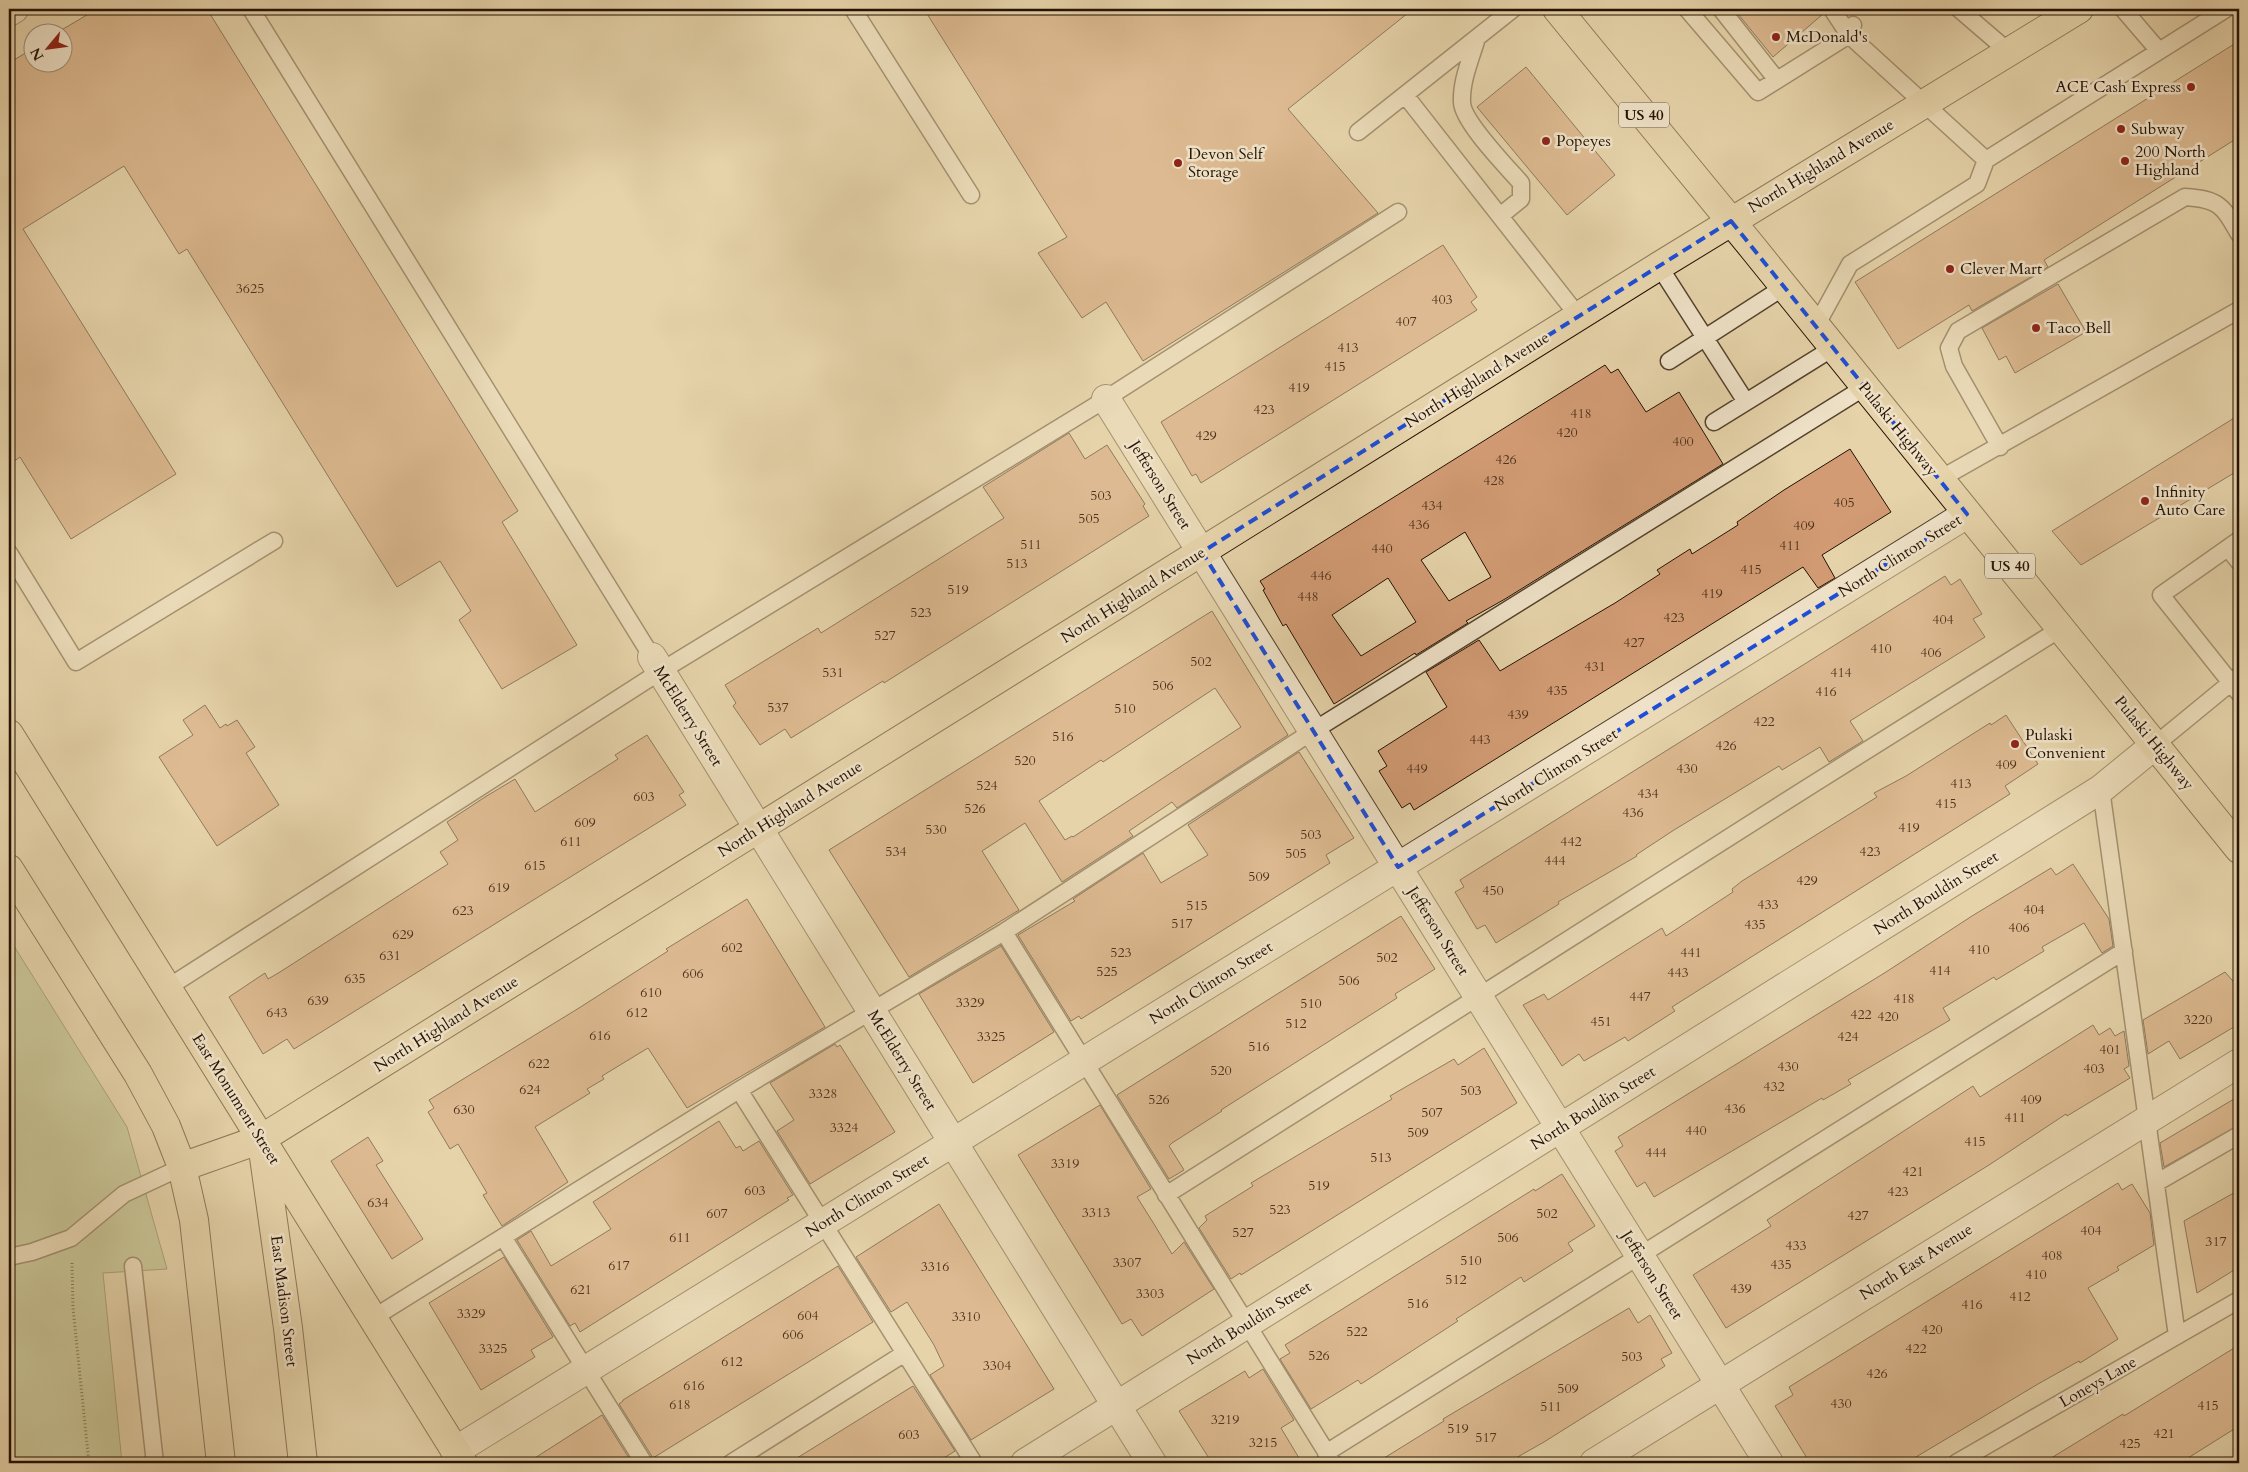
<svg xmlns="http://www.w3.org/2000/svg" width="2248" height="1472" font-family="Cardo,serif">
<rect width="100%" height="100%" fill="#e6d3aa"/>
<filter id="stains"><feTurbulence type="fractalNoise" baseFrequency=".004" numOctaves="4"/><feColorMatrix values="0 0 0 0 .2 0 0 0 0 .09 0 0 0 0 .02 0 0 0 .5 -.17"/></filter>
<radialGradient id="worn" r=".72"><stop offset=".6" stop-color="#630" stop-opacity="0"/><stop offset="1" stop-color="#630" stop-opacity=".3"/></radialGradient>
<path fill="#afbe8d" stroke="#696848" d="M 9,938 L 127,1127 L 167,1269 L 103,1273 L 122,1463 L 9,1463 Z"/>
<path fill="#d29b74" stroke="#231102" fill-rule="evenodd" d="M 97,9 L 207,9 L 518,511 L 502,522 L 577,645 L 502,689 L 459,620 L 471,611 L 440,561 L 397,587 L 187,249 L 179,254 L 124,166 L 23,229 L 176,474 L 71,539 L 20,457 L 9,465 L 9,63 L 32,49 L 32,62 L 62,62 L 62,32 L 58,32 Z
M 924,9 L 1413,9 L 1288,109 L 1378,213 L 1143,361 L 1106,302 L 1082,318 L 1038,253 L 1067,237 Z
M 1734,9 L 1822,9 L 1823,14 L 1773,57 Z
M 2239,41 L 2239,137 L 2044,260 L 2048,267 L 1972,311 L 1969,305 L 1898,349 L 1855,282 Z
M 1526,67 L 1615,175 L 1567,215 L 1477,107 Z
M 1443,245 L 1477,297 L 1471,302 L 1477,310 L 1201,483 L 1196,474 L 1192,476 L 1161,422 Z
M 2058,284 L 2086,332 L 2015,373 L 2006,356 L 1999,360 L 1982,328 Z
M 1605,365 L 1611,373 L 1618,369 L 1646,412 L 1679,392 L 1723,464 L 1505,599 L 1466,621 L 1468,623 L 1416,655 L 1415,653 L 1334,704 L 1286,624 L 1283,626 L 1263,590 L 1265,589 L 1260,581 ZM 1465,532 L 1491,577 L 1449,601 L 1421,560 ZM 1388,578 L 1416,622 L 1361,656 L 1332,615 Z
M 2239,415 L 2239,470 L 2081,565 L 2052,531 Z
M 1069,433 L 1085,459 L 1107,445 L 1145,504 L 1143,506 L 1149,516 L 884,683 L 883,681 L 791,738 L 785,729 L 760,745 L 733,706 L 736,703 L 725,685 L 818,628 L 821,633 L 1004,518 L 983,487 Z
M 1850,449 L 1891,512 L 1822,555 L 1835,578 L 1818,588 L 1803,567 L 1414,810 L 1410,803 L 1402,808 L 1379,771 L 1387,766 L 1378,751 L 1447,707 L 1426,672 L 1479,640 L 1500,671 L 1615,603 L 1660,574 L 1657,570 L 1690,549 L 1692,554 L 1738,525 L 1737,522 L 1784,490 Z
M 1945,576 L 1951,585 L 1960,579 L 1982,614 L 1973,619 L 1985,637 L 1850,721 L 1863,741 L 1829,762 L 1820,747 L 1782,770 L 1779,766 L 1674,830 L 1636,855 L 1637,856 L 1558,902 L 1559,904 L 1496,943 L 1485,925 L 1477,929 L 1455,892 L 1464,887 L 1460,880 Z
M 1212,611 L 1288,735 L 1177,808 L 1172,802 L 1129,831 L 1133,836 L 1062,882 L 1025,823 L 982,851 L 1019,910 L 909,977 L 829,850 ZM 1215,688 L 1241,727 L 1073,837 L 1072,836 L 1065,840 L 1039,801 L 1101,760 L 1103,762 Z
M 205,705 L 220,728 L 226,724 L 227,726 L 237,720 L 255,747 L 246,753 L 279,805 L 217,846 L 159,757 L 193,735 L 183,720 Z
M 2006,715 L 2038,764 L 2005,786 L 2010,794 L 1702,988 L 1672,1007 L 1675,1011 L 1628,1041 L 1625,1037 L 1584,1061 L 1579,1054 L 1562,1066 L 1523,1005 L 1544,994 L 1548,1000 L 1662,928 L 1666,936 L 1733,892 L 1732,889 L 1742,881 L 1877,797 L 1874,793 L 1906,776 L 1990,723 L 1991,725 Z
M 647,735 L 684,792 L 679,795 L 686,805 L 294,1049 L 287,1039 L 263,1054 L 229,997 L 265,973 L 268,979 L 280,972 L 448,864 L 440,852 L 458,840 L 447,822 L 485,797 L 515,779 L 535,812 L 618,759 L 615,755 Z
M 1299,752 L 1354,838 L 1326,855 L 1330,863 L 1081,1019 L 1079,1016 L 1071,1021 L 1018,935 L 1075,901 L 1073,899 L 1143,853 L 1161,883 L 1208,855 L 1188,825 Z
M 2073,864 L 2109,919 L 2113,946 L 2102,953 L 2084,923 L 2042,947 L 2044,951 L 1996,980 L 1994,977 L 1943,1008 L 1950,1020 L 1848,1080 L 1851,1084 L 1823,1100 L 1822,1098 L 1654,1197 L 1645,1182 L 1637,1187 L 1615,1151 L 1623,1146 L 1618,1137 L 1886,972 L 1972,916 L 2051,868 L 2056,875 Z
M 747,899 L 825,1027 L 687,1108 L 648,1048 L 602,1076 L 604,1079 L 587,1089 L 590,1093 L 535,1127 L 568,1182 L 502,1226 L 483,1195 L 487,1193 L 458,1144 L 450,1149 L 428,1112 L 434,1108 L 429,1100 L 579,1008 L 668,951 L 666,949 Z
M 1401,916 L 1435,969 L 1395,994 L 1397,998 L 1221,1110 L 1222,1111 L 1172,1143 L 1169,1146 L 1184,1170 L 1169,1179 L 1117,1095 Z
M 1001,946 L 1054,1032 L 973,1083 L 919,994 Z
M 2225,972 L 2239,988 L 2239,1024 L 2180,1059 L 2169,1041 L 2148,1054 L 2143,1020 Z
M 2093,1025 L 2099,1035 L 2110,1028 L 2115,1036 L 2124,1031 L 2129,1066 L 2124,1069 L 2130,1078 L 2067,1116 L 2066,1114 L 1989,1165 L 1726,1328 L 1693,1275 L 1771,1226 L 1767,1220 L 1973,1086 L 1980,1097 Z
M 835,1044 L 837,1047 L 840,1045 L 895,1132 L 810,1184 L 777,1131 L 794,1120 L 770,1083 Z
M 1484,1048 L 1517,1103 L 1241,1275 L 1240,1273 L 1231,1279 L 1199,1228 L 1207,1220 L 1205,1216 L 1253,1186 L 1251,1183 L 1392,1099 L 1390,1096 L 1454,1059 L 1458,1065 Z
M 2239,1096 L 2239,1125 L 2164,1167 L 2160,1143 Z
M 1100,1105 L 1151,1189 L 1137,1197 L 1154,1224 L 1172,1254 L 1184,1242 L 1214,1289 L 1142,1336 L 1131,1319 L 1122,1324 L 1018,1155 Z
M 719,1121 L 736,1148 L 740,1146 L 743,1151 L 759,1141 L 793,1195 L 787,1198 L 789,1200 L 580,1332 L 575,1323 L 570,1326 L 517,1240 L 531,1231 L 551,1266 L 611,1229 L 593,1202 Z
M 368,1137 L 383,1161 L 376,1165 L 423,1239 L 392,1259 L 331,1161 Z
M 1562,1174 L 1595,1226 L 1568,1243 L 1573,1251 L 1524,1282 L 1521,1277 L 1456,1319 L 1458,1321 L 1361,1384 L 1358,1380 L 1311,1409 L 1280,1359 L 1290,1353 L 1285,1345 L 1534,1189 L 1535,1191 Z
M 2118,1183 L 2122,1190 L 2132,1184 L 2150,1213 L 2154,1245 L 2117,1267 L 2119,1270 L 2088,1288 L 2118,1339 L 2080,1363 L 2079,1361 L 2038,1384 L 1906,1463 L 1810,1463 L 1775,1406 L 1793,1395 L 1789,1387 Z
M 2239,1190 L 2239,1267 L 2197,1293 L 2184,1221 Z
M 939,1204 L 1054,1389 L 971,1440 L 930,1375 L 944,1366 L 934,1345 L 907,1302 L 891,1312 L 856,1257 Z
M 504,1257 L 553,1337 L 531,1350 L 535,1357 L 481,1390 L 429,1303 Z
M 838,1266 L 873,1322 L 653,1458 L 619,1404 L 623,1401 L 623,1400 Z
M 1629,1308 L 1638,1323 L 1650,1315 L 1672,1353 L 1661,1359 L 1665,1366 L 1544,1442 L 1507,1463 L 1376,1463 L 1444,1421 L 1443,1419 Z
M 2239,1345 L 2239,1426 L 2180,1463 L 2043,1463 L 2123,1414 L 2124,1416 Z
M 1263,1369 L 1294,1420 L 1281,1428 L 1302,1463 L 1212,1463 L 1179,1411 L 1245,1371 L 1249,1378 Z
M 913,1386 L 955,1451 L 936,1463 L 789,1463 Z
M 602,1415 L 632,1463 L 527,1463 Z"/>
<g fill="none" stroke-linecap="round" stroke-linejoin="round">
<defs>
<path id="service" d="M 251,9 L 652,657
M 853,9 L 971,195
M 1687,9 L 1758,92 L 1849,35 L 1853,25
M 1721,9 L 1777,80
M 1959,9 L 2009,52
M 2123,9 L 2159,51
M 1477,38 C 1471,58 1461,81 1462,102 C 1462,121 1507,167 1521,183 L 1521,199 L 1500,216
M 1405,95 L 1579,317
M 1358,132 L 1513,9
M 1986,160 L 2226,9
M 1659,266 L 1746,402
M 1816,326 L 1850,264 L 1977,184 L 1986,160 L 1849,35 L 1832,9
M 1669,361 L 1784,287
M 1714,422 L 1833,348
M 2000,447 L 1954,366 L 1949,348 L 1958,331 L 2185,197 C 2219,199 2223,206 2239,234
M 1940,479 L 2239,310
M 2239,540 L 2161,595 L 2239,693
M 2228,548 L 2239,562
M 9,553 L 76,662 L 274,541
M 2155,745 L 2239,676
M 2101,789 L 2177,1336
M 1004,932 L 1333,1463
M 167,988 L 661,671 L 1093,407 L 1398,212
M 739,1090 L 974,1463
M 2156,1183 L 2239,1135
M 1166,1195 L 1810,786 L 2060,629
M 503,1237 L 644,1463
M 9,1257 L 32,1252 L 71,1238 L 124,1194 L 182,1167
M 133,1266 L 155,1463
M 373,1318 L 739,1090 L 1004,932 L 1313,731 L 1865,387
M 1326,1453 L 2124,951
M 731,1463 L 905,1353
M 1956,1463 L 2239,1300"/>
<path id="minor" d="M 9,12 L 14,9
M 1106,399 L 1769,1463
M 652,657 L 1152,1463
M 455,1451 L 1967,514
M 1025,1463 L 2101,789 L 2155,745
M 1594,1463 L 2239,1063"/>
<path id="primary" d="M 1557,9 L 1753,248 L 2239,849
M 9,734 L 463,1463
M 9,869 L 138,1074 L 166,1126 L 182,1167 L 194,1220 L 221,1463
M 263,1150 L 288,1328 L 303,1463
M 182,1167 L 261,1139 L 1659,266 L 2079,9"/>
</defs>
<use href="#service" stroke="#54422c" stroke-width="19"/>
<use href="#minor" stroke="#54422c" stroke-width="30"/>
<use href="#primary" stroke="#231102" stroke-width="30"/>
<path stroke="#231102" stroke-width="3" stroke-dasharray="1 2.5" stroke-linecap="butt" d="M 72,1263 L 73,1308 L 89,1463"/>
<use href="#service" stroke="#efe2c8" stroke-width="16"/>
<use href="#minor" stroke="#efe2c8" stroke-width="28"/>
<use href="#primary" stroke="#e6d3aa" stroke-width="28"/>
</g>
<path d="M0 0H2248V1472H0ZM 1731,221 L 1967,514 L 1398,867 L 1202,552 Z" fill="#e6d3aa" fill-opacity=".55" fill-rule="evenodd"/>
<path fill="none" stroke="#1d4ed8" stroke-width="4" stroke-dasharray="10 6" stroke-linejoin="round" d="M 1731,221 L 1967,514 L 1398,867 L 1202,552 Z"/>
<g fill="#8f2418" stroke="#efe2c8" stroke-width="2">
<circle cx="1776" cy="37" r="5"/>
<circle cx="2191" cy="87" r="5"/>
<circle cx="2121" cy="129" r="5"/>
<circle cx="1546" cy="141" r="5"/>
<circle cx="2125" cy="161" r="5"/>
<circle cx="1178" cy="163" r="5"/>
<circle cx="1950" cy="269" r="5"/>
<circle cx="2036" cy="328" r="5"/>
<circle cx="2145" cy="501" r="5"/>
<circle cx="2015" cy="744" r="5"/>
</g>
<g text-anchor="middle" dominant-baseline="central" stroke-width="5" stroke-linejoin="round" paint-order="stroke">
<g font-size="14" fill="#4f341e">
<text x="250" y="288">3625</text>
<text x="1442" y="299">403</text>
<text x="1406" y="321">407</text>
<text x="1348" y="347">413</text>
<text x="1335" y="366">415</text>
<text x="1299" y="387">419</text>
<text x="1264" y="409">423</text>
<text x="1581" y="413">418</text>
<text x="1567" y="432">420</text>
<text x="1206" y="435">429</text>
<text x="1683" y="441">400</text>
<text x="1506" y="459">426</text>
<text x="1494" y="480">428</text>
<text x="1101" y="495">503</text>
<text x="1844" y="502">405</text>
<text x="1432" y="505">434</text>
<text x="1089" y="518">505</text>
<text x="1419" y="524">436</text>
<text x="1804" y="525">409</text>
<text x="1031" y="544">511</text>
<text x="1790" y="545">411</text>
<text x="1382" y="548">440</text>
<text x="1017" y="563">513</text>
<text x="1751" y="569">415</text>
<text x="1321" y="575">446</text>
<text x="958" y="589">519</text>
<text x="1712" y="593">419</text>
<text x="1308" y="596">448</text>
<text x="921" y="612">523</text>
<text x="1674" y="617">423</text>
<text x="1943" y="619">404</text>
<text x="885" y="635">527</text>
<text x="1634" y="642">427</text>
<text x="1881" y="648">410</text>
<text x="1931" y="652">406</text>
<text x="1201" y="661">502</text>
<text x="1595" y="666">431</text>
<text x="833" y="672">531</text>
<text x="1841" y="672">414</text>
<text x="1163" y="685">506</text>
<text x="1557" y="690">435</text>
<text x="1826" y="691">416</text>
<text x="778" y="707">537</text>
<text x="1125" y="708">510</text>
<text x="1518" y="714">439</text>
<text x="1764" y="721">422</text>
<text x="1063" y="736">516</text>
<text x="1480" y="739">443</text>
<text x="1726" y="745">426</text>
<text x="1025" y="760">520</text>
<text x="2006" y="764">409</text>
<text x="1417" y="768">449</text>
<text x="1687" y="768">430</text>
<text x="1961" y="783">413</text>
<text x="987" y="785">524</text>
<text x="1648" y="793">434</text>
<text x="644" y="796">603</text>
<text x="1946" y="803">415</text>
<text x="975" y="808">526</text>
<text x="1633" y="812">436</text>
<text x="585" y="822">609</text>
<text x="1909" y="827">419</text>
<text x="936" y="829">530</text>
<text x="1311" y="834">503</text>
<text x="571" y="841">611</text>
<text x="1571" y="841">442</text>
<text x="896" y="851">534</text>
<text x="1870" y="851">423</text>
<text x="1296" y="853">505</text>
<text x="1555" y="860">444</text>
<text x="535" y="865">615</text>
<text x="1259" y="876">509</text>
<text x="1807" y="880">429</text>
<text x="499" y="887">619</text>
<text x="1493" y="890">450</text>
<text x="1768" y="904">433</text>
<text x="1197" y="905">515</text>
<text x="2034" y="909">404</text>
<text x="463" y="910">623</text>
<text x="1182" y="923">517</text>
<text x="1755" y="924">435</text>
<text x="2019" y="927">406</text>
<text x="403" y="934">629</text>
<text x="732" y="947">602</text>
<text x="1979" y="949">410</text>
<text x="1121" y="952">523</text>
<text x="1691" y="952">441</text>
<text x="390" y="955">631</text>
<text x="1387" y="957">502</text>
<text x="1940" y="970">414</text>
<text x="1107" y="971">525</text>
<text x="1678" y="972">443</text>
<text x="693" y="973">606</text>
<text x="355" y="978">635</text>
<text x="1349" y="980">506</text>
<text x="651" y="992">610</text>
<text x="1640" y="996">447</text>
<text x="1904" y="998">418</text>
<text x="318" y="1000">639</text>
<text x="970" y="1002">3329</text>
<text x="1311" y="1003">510</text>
<text x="277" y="1012">643</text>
<text x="637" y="1012">612</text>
<text x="1861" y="1014">422</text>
<text x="1888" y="1016">420</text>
<text x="2198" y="1019">3220</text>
<text x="1601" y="1021">451</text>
<text x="1296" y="1023">512</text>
<text x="600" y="1035">616</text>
<text x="991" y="1036">3325</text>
<text x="1848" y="1036">424</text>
<text x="1259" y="1046">516</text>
<text x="2110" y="1049">401</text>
<text x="539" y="1063">622</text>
<text x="1788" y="1066">430</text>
<text x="2094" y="1068">403</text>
<text x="1221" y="1070">520</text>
<text x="1774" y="1086">432</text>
<text x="530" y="1089">624</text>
<text x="1471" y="1090">503</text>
<text x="823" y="1093">3328</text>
<text x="1159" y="1099">526</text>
<text x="2031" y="1099">409</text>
<text x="1735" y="1108">436</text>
<text x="464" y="1109">630</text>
<text x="1432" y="1112">507</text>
<text x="2015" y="1117">411</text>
<text x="844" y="1127">3324</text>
<text x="1696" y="1130">440</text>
<text x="1418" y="1132">509</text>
<text x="1975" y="1141">415</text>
<text x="1656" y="1152">444</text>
<text x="1381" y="1157">513</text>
<text x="1065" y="1163">3319</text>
<text x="1913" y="1171">421</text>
<text x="1319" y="1185">519</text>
<text x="755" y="1190">603</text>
<text x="1898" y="1191">423</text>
<text x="378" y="1202">634</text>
<text x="1280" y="1209">523</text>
<text x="1096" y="1212">3313</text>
<text x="717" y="1213">607</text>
<text x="1547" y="1213">502</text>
<text x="1858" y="1215">427</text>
<text x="2091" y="1230">404</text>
<text x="1243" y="1232">527</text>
<text x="680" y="1237">611</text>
<text x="1508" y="1237">506</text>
<text x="2216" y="1241">317</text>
<text x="1796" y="1245">433</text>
<text x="2052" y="1255">408</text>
<text x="1471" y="1260">510</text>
<text x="1127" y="1262">3307</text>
<text x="1781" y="1264">435</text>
<text x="619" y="1265">617</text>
<text x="935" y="1266">3316</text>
<text x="2036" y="1274">410</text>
<text x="1456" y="1279">512</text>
<text x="1741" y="1288">439</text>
<text x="581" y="1289">621</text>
<text x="1150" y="1293">3303</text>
<text x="2020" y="1296">412</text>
<text x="1418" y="1303">516</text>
<text x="1972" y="1304">416</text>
<text x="471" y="1313">3329</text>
<text x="808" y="1315">604</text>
<text x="966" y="1316">3310</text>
<text x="1932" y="1329">420</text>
<text x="1357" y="1331">522</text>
<text x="793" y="1334">606</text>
<text x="493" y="1348">3325</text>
<text x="1916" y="1348">422</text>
<text x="1319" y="1355">526</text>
<text x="1632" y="1356">503</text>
<text x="732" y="1361">612</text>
<text x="997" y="1365">3304</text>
<text x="1877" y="1373">426</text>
<text x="694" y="1385">616</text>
<text x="1568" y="1388">509</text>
<text x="1841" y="1403">430</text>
<text x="680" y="1404">618</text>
<text x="2208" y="1405">415</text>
<text x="1551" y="1406">511</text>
<text x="1225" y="1419">3219</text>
<text x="1458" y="1428">519</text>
<text x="2164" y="1433">421</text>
<text x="909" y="1434">603</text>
<text x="1486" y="1437">517</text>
<text x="1263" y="1442">3215</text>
<text x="2130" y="1443">425</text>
</g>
<g fill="#efe2c8" stroke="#60503d" stroke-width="1">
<rect x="1619" y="102.5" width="50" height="25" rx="4"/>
<rect x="1985" y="553.5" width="50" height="25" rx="4"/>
</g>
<g font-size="15" font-weight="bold" fill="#231102">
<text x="1644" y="115">US 40</text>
<text x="2010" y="566">US 40</text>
</g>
<g font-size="16" fill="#231102" stroke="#efe2c8" text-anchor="start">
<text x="1786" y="37">McDonald's</text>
<text x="2181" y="87" text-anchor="end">ACE Cash Express</text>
<text x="2131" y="129">Subway</text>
<text x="1556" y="141">Popeyes</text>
<text x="2135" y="152">200 North<tspan x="2135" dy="18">Highland</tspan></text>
<text x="1188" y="154">Devon Self<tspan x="1188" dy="18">Storage</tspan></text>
<text x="1960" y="269">Clever Mart</text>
<text x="2046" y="328">Taco Bell</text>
<text x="2155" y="492">Infinity<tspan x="2155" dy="18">Auto Care</tspan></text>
<text x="2025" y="735">Pulaski<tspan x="2025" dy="18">Convenient</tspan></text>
</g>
<g font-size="16" fill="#231102" stroke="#efe2c8">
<text transform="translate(1821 166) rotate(-31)">North Highland Avenue</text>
<text transform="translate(1477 380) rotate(-32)">North Highland Avenue</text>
<text transform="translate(1898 429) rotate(51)">Pulaski Highway</text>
<text transform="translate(1160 485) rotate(58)">Jefferson Street</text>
<text transform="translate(1900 556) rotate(-32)">North Clinton Street</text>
<text transform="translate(1133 595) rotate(-32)">North Highland Avenue</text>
<text transform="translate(688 716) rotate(58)">McElderry Street</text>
<text transform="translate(2154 743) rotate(51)">Pulaski Highway</text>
<text transform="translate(1556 770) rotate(-32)">North Clinton Street</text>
<text transform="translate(790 809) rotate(-32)">North Highland Avenue</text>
<text transform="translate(1936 893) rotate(-32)">North Bouldin Street</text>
<text transform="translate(1438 931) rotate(58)">Jefferson Street</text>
<text transform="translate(1211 983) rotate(-32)">North Clinton Street</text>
<text transform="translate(446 1024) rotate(-32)">North Highland Avenue</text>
<text transform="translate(902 1060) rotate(58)">McElderry Street</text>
<text transform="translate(236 1099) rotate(58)">East Monument Street</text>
<text transform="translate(1593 1108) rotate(-32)">North Bouldin Street</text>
<text transform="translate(867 1196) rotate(-32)">North Clinton Street</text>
<text transform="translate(1916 1262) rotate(-32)">North East Avenue</text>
<text transform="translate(1652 1275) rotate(58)">Jefferson Street</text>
<text transform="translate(284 1301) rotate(83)">East Madison Street</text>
<text transform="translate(1249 1323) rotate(-32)">North Bouldin Street</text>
<text transform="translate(2098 1382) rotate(-30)">Loneys Lane</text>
</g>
</g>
<rect width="2248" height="1472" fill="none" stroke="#e6d3aa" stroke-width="30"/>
<rect x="10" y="10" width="2228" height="1452" fill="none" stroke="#231102" stroke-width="2.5"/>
<rect x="15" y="15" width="2218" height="1442" fill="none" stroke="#231102"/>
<g transform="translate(48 48) rotate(241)"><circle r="24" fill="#efe2c8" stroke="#9d8e79"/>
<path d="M0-4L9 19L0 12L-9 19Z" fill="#8f2418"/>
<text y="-8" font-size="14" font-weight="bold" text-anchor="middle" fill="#231102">N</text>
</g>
<rect width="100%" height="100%" filter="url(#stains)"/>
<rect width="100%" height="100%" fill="url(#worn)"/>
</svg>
